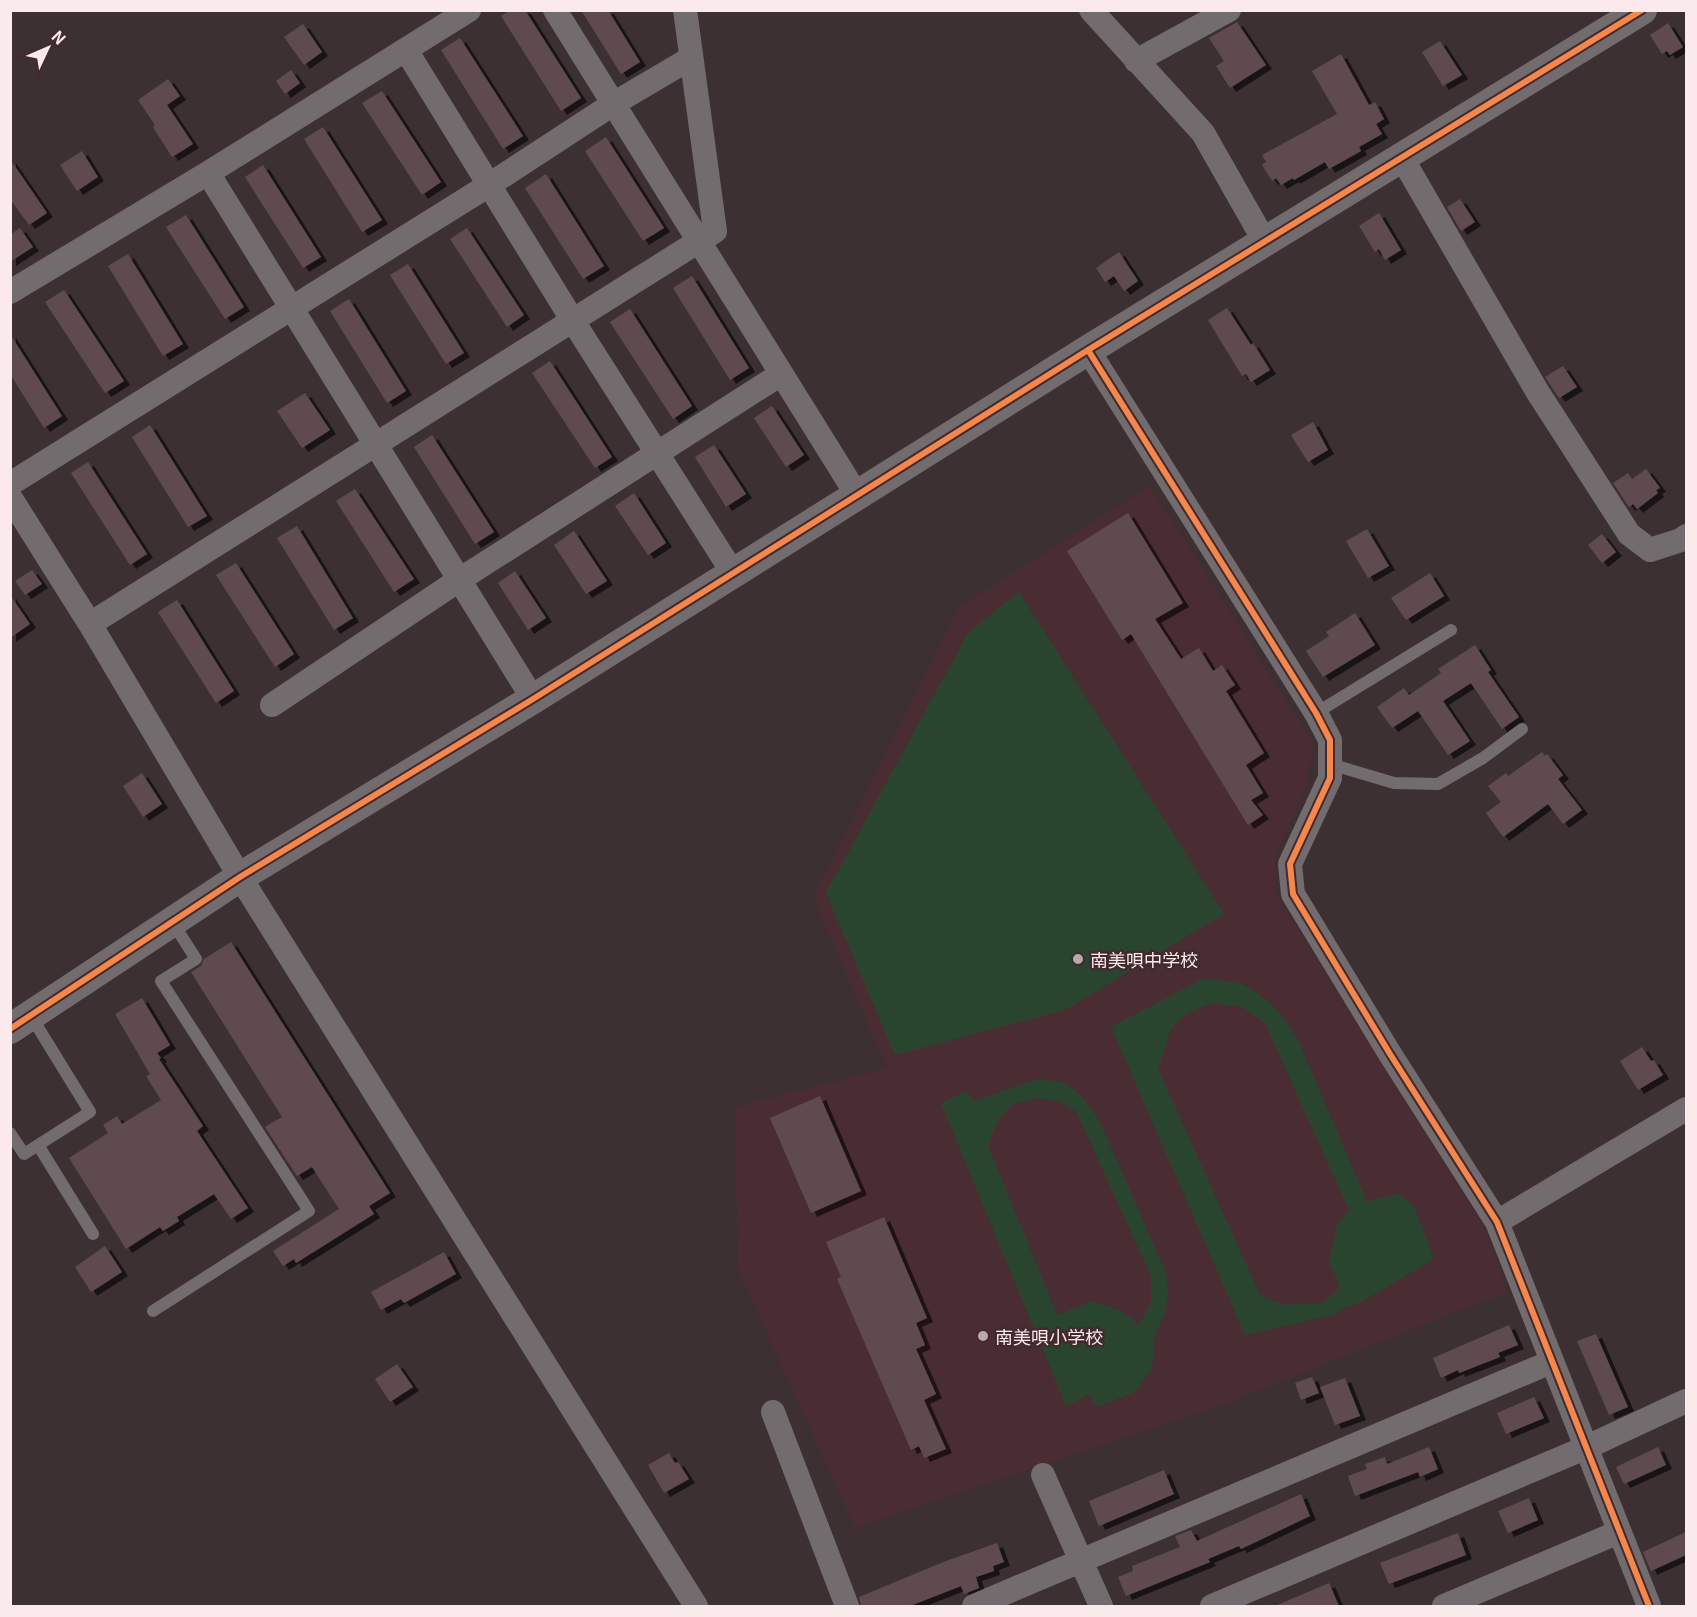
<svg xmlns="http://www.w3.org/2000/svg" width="1697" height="1617" font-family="Georgia,'Noto Sans JP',serif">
<defs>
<filter id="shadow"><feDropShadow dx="6" dy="4" stdDeviation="0" flood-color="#0009"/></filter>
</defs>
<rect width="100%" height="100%" fill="#3c3032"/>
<path fill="#4a2d33" d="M 1150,486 L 1314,744 L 1303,795 L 1276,855 L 1275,893 L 1485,1229 L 1507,1292 L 1227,1403 L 855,1528 L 738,1269 L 735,1107 L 887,1068 L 813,897 L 959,607 Z"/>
<path fill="#294530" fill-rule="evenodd" d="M 1019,592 L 1224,914 L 1065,1010 L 895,1055 L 826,893 L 968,633 Z
M 1203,979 C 1215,980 1229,980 1240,984 C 1267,994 1286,1019 1299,1042 L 1367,1202 L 1398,1193 L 1414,1207 L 1434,1259 L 1361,1302 L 1344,1308 L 1333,1315 L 1245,1335 L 1111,1027 ZM 1211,1003 L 1242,1007 L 1265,1023 L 1349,1210 L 1337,1225 L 1329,1262 L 1340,1286 L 1333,1295 L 1321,1303 L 1284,1305 L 1260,1295 L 1158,1069 L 1171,1028 L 1186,1014 Z
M 1035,1080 C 1043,1080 1052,1080 1060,1082 C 1078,1087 1092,1109 1101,1124 L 1166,1273 L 1168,1294 L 1165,1313 L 1155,1335 L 1152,1368 L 1135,1392 L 1097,1407 L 1089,1394 L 1066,1406 L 941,1103 L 967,1091 L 973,1101 ZM 1039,1098 L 1057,1101 L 1076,1111 L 1151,1276 L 1151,1303 L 1139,1325 L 1121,1311 L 1093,1301 L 1057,1315 L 988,1145 L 997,1122 L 1012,1104 Z"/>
<path fill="#5f4c50" filter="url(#shadow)" d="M 510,10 L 525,10 L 581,98 L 561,111 L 501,16 Z
M 581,10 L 608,10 L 640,62 L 621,74 Z
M 1237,22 L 1266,65 L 1230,88 L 1216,66 L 1224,61 L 1209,38 Z
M 1668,23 L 1683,47 L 1670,55 L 1667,51 L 1662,54 L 1650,35 Z
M 303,24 L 322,52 L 304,65 L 284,37 Z
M 460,38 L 523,136 L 503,149 L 441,50 Z
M 1440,41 L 1462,75 L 1443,86 L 1422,52 Z
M 1341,54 L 1369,105 L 1375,102 L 1384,119 L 1376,124 L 1382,134 L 1359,147 L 1361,151 L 1329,169 L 1325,162 L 1294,180 L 1293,178 L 1281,185 L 1276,178 L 1272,181 L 1262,165 L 1266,162 L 1262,155 L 1337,114 L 1312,71 Z
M 291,70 L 300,83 L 285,94 L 276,81 Z
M 168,79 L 180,96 L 167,105 L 193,144 L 172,157 L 153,127 L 155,125 L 138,100 Z
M 382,91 L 441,182 L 422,195 L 362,103 Z
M 323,127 L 382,220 L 362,232 L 304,139 Z
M 606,137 L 664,228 L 643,241 L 585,151 Z
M 82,151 L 98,177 L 77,191 L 60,165 Z
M 10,159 L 47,213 L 29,225 L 10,199 Z
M 263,165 L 321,257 L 303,268 L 245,177 Z
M 546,174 L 604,266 L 583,279 L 525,188 Z
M 1460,199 L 1475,222 L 1461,231 L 1447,207 Z
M 1379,213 L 1401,250 L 1385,260 L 1379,249 L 1375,252 L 1359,226 Z
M 186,215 L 244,307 L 225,319 L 166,227 Z
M 20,228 L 33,247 L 10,262 L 10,235 Z
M 467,228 L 524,315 L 507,327 L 450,239 Z
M 1119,252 L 1138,281 L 1124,291 L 1114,276 L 1105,282 L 1096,268 Z
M 128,254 L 183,344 L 163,356 L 108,266 Z
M 408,264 L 464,353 L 446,364 L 390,275 Z
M 692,276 L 749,368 L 730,380 L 673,288 Z
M 64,290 L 124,381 L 105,393 L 45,302 Z
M 349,299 L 406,391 L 387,403 L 330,311 Z
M 1227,308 L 1251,345 L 1253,343 L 1270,370 L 1251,382 L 1246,374 L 1242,376 L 1208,320 Z
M 630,309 L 692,406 L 673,419 L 610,322 Z
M 10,334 L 62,416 L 44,428 L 10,374 Z
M 550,361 L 612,457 L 595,468 L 532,373 Z
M 1563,366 L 1577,387 L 1559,398 L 1545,377 Z
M 305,393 L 330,430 L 302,448 L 277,411 Z
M 772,406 L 804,455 L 786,467 L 754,418 Z
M 1313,422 L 1328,450 L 1308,462 L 1291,435 Z
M 150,425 L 207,516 L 188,527 L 132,437 Z
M 432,435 L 494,532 L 475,544 L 414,447 Z
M 714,445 L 746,494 L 726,507 L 695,457 Z
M 88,462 L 147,554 L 130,565 L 71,473 Z
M 1646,469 L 1660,488 L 1656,490 L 1658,493 L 1637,509 L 1633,504 L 1629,507 L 1613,483 L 1628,473 L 1632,479 Z
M 355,489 L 414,579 L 394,592 L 336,501 Z
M 634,493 L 666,543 L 648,555 L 615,506 Z
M 1128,513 L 1183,603 L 1155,619 L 1181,659 L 1199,648 L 1213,671 L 1222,665 L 1235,685 L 1226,691 L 1264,753 L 1246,765 L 1263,793 L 1251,800 L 1263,815 L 1248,825 L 1131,634 L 1122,640 L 1067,551 Z
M 297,526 L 353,618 L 334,630 L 277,538 Z
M 1367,529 L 1389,566 L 1368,578 L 1346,541 Z
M 574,531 L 607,581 L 586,594 L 554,545 Z
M 1602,534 L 1616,552 L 1602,563 L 1588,545 Z
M 236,563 L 294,654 L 275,667 L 216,575 Z
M 32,570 L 42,584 L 25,595 L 15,581 Z
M 515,571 L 546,618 L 528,630 L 498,583 Z
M 1430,573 L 1444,596 L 1406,620 L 1391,598 Z
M 10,595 L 30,624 L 10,638 Z
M 177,600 L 234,691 L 216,703 L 158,612 Z
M 1355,613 L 1375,645 L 1323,677 L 1306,651 L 1329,636 L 1326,632 Z
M 1475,645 L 1491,670 L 1488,672 L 1519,717 L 1502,729 L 1471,683 L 1443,701 L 1470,741 L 1448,755 L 1418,711 L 1392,728 L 1377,707 L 1404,688 L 1409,695 L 1441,673 L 1438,669 Z
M 1542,752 L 1545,756 L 1547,754 L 1563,775 L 1558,779 L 1582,810 L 1563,824 L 1548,804 L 1503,837 L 1486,813 L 1501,802 L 1488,786 L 1506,773 L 1508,776 Z
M 142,773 L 162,804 L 143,817 L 123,786 Z
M 231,942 L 390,1193 L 369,1206 L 374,1214 L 296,1263 L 294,1259 L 283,1266 L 273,1251 L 339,1209 L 312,1167 L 297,1176 L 265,1127 L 282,1117 L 191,972 L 201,966 L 204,959 Z
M 142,998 L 170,1045 L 157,1053 L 161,1058 L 159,1059 L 203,1126 L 197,1131 L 248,1208 L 231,1219 L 214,1194 L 177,1217 L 179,1221 L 163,1231 L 160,1227 L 126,1249 L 69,1158 L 108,1133 L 103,1125 L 117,1116 L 122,1124 L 161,1100 L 146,1076 L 150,1074 L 115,1014 Z
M 1642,1047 L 1651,1061 L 1654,1060 L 1663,1075 L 1638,1090 L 1620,1061 Z
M 820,1096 L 861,1191 L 811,1213 L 770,1118 Z
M 884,1217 L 927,1318 L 916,1323 L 925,1345 L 916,1349 L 936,1394 L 924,1400 L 946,1449 L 924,1458 L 919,1446 L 911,1450 L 837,1279 L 841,1277 L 826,1242 Z
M 105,1246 L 122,1272 L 91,1292 L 75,1267 Z
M 444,1252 L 456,1274 L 404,1303 L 401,1299 L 381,1310 L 371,1292 Z
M 1509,1325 L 1518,1345 L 1498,1353 L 1500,1357 L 1459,1373 L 1458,1370 L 1441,1378 L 1433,1358 Z
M 1596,1334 L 1628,1407 L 1609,1415 L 1577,1341 Z
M 397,1364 L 413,1387 L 390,1402 L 375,1379 Z
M 1312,1377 L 1319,1393 L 1301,1400 L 1295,1383 Z
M 1345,1378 L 1360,1416 L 1335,1425 L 1320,1387 Z
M 1534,1397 L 1544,1418 L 1506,1434 L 1497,1413 Z
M 1429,1447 L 1438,1469 L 1420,1477 L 1418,1472 L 1355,1496 L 1348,1476 L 1367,1469 L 1365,1464 L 1385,1457 L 1387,1464 Z
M 1658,1447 L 1666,1465 L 1624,1484 L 1616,1467 Z
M 669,1453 L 675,1463 L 678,1462 L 689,1479 L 664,1493 L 648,1465 Z
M 1164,1470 L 1174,1494 L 1099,1526 L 1089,1501 Z
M 1301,1494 L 1310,1516 L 1241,1549 L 1239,1546 L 1208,1559 L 1210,1562 L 1126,1596 L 1118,1577 L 1133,1571 L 1132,1566 L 1180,1547 L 1175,1536 L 1191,1530 L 1197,1541 Z
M 1529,1498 L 1538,1520 L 1508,1533 L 1498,1511 Z
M 1686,1532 L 1686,1555 L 1651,1571 L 1643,1552 Z
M 1458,1533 L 1466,1555 L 1389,1584 L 1380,1563 Z
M 997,1543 L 1004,1562 L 993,1566 L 994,1571 L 976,1577 L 979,1588 L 964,1594 L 961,1586 L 910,1606 L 861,1606 L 859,1597 L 946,1561 Z
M 1329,1583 L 1339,1606 L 1275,1606 Z"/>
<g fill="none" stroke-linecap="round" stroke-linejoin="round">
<path stroke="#736c6e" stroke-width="12" d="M 1316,713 L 1451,630
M 1330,764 L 1394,783 L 1438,784 L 1483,758 L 1522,729
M 10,1133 L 24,1154 L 90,1112 L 31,1016
M 38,1145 L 93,1234
M 153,1311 L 309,1211 L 161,981 L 196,959 L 173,923"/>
<path stroke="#736c6e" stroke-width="24" d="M 555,10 L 857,495
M 1091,10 L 1203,133 L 1265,242
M 406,50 L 573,321 L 733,573
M 1136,61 L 1229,10
M 1402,158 L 1537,391 L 1629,534 L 1650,550 L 1681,540 L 1686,536
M 208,173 L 533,699
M 10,292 L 208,173 L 469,10
M 1088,350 L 1316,713 L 1330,740 L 1330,778 L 1290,864 L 1293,894 L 1390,1054 L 1497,1222 L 1649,1606
M 10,484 L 489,185 L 613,104 L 691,58
M 10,497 L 90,624 L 240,877 L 696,1606
M 90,624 L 715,231 L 685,10
M 272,705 L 459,580 L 781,374
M 1497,1222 L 1686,1109
M 773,1412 L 847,1606
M 1043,1475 L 1101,1606
M 974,1606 L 1551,1362
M 1212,1606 L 1585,1448 L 1686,1401
M 1444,1606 L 1619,1532"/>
<path stroke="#736c6e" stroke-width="30" d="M 10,1029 L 240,877 L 533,699 L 1088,350 L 1642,10"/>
<defs>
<path id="cycleway" d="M 1088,350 L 1316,713 L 1330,740 L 1330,778 L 1290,864 L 1293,894 L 1390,1054 L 1497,1222 L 1649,1606
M 10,1029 L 240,877 L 533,699 L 1088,350 L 1642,10"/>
</defs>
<use href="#cycleway" stroke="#422a2e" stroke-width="10"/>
<use href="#cycleway" stroke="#f5874c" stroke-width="6"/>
</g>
<g fill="#b8a9ab" stroke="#422a2e" stroke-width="2">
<circle cx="1078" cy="959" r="6"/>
<circle cx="983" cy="1336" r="6"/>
</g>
<g text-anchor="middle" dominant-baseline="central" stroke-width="5" stroke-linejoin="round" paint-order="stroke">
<g font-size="18" fill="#faeaec" stroke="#422a2e" text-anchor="start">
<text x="1090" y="959">南美唄中学校</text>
<text x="995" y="1336">南美唄小学校</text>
</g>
</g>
<rect width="1697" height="1617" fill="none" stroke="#faeaec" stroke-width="24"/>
<g transform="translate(48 48) rotate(46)" stroke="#422a2e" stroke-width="4.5" paint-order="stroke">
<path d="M0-4.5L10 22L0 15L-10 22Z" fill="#faeaec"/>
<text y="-9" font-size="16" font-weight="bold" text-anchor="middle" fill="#faeaec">N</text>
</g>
</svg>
